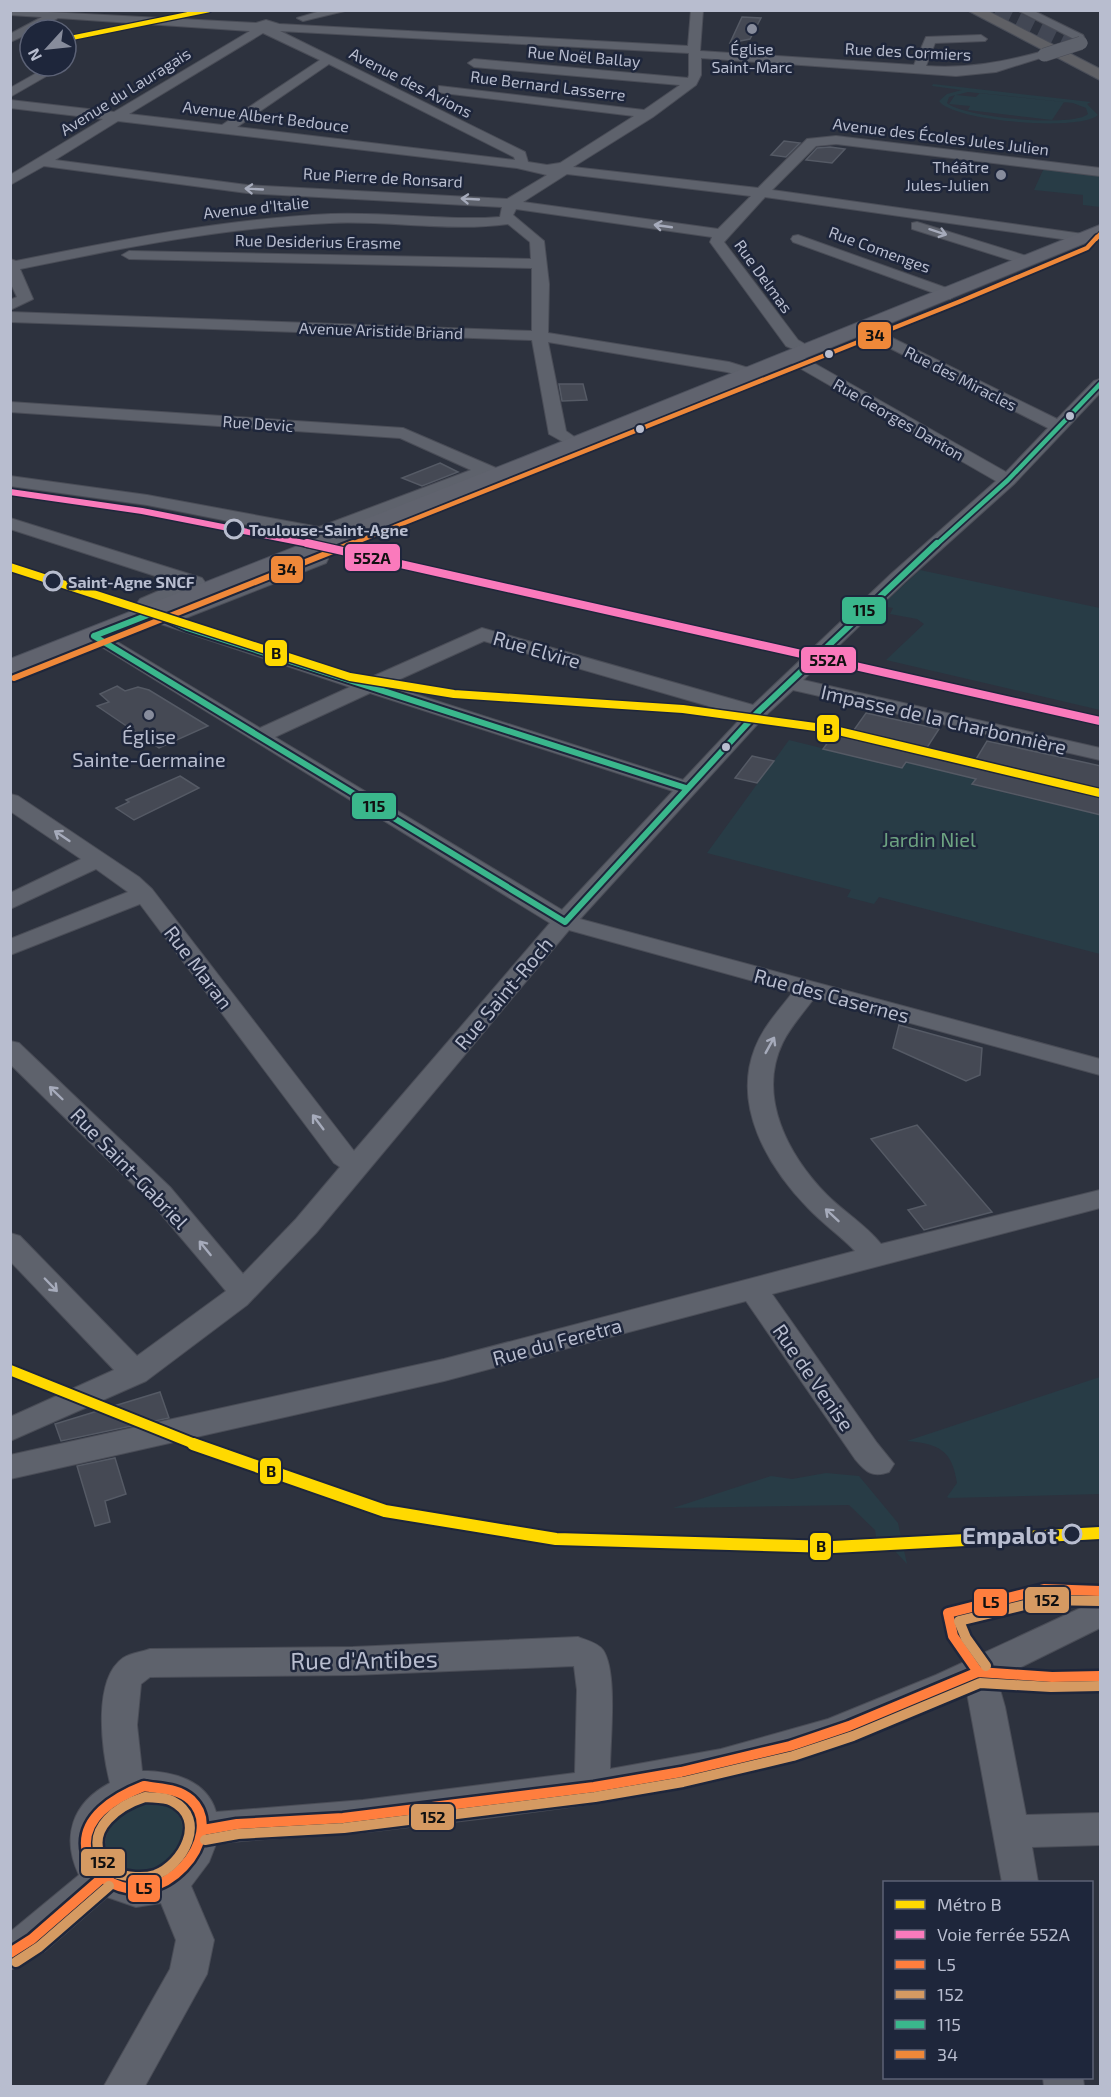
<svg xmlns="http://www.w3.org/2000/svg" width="1111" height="2097" font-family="'Exo 2',sans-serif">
<rect width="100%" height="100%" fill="#2d323e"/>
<path fill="#283c46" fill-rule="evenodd" d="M 933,84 L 1091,102 L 1087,104 L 1098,115 C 1080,132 952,121 939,101 L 947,94 L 962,90 L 932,86 ZM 968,92 L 1073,103 L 1086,108 L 1088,114 C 1073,128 961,117 947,103 L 949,97 L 955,95 L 949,104 L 970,106 L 968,110 L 1052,120 L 1064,102 L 980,93 L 976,97 L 956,95 Z
M 1044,168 L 1100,174 L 1100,207 L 1083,205 L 1083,195 L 1034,190 Z
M 920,570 L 1100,608 L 1100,710 L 886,660 L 924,624 L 917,619 L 890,614 L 893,608 L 881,606 Z
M 789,740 L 902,768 L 906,762 L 976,779 L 973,785 L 1100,815 L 1100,954 L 879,897 L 874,904 L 847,897 L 851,890 L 707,853 Z
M 1100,1377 L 1100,1494 L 949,1498 L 947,1497 L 957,1483 C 952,1449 938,1444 907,1441 Z
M 826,1473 L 859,1476 L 898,1523 L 907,1564 L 893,1549 L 878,1550 L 875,1530 L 849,1505 L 673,1508 L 771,1476 L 792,1479 Z
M 159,1798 L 184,1812 L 190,1839 L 157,1873 C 148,1873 134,1876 125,1873 C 90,1863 102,1818 127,1804 C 135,1800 150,1800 159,1798 Z"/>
<path fill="#454954" stroke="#555a65" stroke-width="1.5" d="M 742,17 L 761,18 L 750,39 L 730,43 Z
M 784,141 L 800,143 L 786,157 L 771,155 Z
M 830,147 L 845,149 L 832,163 L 806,160 L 817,148 Z
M 559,384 L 583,384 L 587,400 L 562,401 Z
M 440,463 L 458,472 L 422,486 L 402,478 Z
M 117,686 L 125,691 L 138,687 L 149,690 L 208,726 L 159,748 L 97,706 L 109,702 L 100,694 Z
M 866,713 L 939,729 L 926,749 L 975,761 L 987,741 L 1101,766 L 1101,815 L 972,784 L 976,779 L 906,762 L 902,768 L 823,749 L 834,734 L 849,737 Z
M 752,756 L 774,761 L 757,783 L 735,778 Z
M 180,776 L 199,788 L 134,820 L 116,808 L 129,802 L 126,800 Z
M 899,1025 L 982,1048 L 980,1075 L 966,1081 L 893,1048 Z
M 917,1125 L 992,1212 L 924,1230 L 908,1210 L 926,1205 L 871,1139 Z
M 160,1392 L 169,1418 L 61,1441 L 55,1424 Z
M 115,1458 L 126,1494 L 105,1501 L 110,1522 L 95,1526 L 77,1466 Z"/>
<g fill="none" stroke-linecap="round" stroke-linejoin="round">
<path stroke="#424754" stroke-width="16" stroke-dasharray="16 8" stroke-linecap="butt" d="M 996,10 L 1076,49"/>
<defs>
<path id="minor" d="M 10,10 L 256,23 L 266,20 L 279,24 L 688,46 L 691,10 L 703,10 L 700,51 L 914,65 L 926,37 L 981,35 L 987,39 L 985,41 L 935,43 L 926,66 C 968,69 1003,62 1044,51 L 1050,55 L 996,72 L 956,76 L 701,58 L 701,75 L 696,85 L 653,117 L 573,167 L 758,188 L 807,139 L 836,136 L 1100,168 L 1100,176 L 836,144 L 816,146 L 772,190 L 1083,234 L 1090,238 L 1083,242 L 765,197 L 724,242 L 798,340 L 815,350 L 807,355 L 786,346 L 710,242 L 712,237 L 516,209 L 513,215 L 544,241 L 549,284 L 548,333 L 729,362 L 755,370 L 757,373 L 749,378 L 727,372 L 548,342 L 566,431 L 583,443 L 574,448 L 549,434 L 532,340 L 10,322 L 10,312 L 532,331 L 532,268 L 129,259 L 122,255 L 129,251 L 531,259 L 530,242 L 508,224 C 449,232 389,220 330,223 C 226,227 122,248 20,269 L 33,299 L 10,310 L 10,300 L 17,297 L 10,282 L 10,259 L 16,261 C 120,240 225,219 331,214 C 383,212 434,219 485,218 L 500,217 L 502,207 L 247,193 L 44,166 L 10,185 L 10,175 L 103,119 L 10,108 L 10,100 L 114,112 L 250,31 L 58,18 L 36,30 L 30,30 L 30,33 L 10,42 L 10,34 L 42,17 L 10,15 ZM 280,31 L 689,53 L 689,75 L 688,78 L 474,59 L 468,63 L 474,67 L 680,85 L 644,110 L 439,86 L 439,92 L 443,93 L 634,116 L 560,163 L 547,165 L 528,162 L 525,152 ZM 263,33 L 320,60 L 222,125 L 129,114 ZM 329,64 L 514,157 L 515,160 L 237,127 ZM 118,121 L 517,168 L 547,175 L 507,199 L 247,185 L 55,160 ZM 567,174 L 751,196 L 718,229 L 523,202 Z
M 324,10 L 349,10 L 303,21 L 297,18 Z
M 1017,10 L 1032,10 L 1083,35 L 1087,43 L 1077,46 L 1074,39 Z
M 49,66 L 64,66 L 10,97 L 10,88 Z
M 917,222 L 1033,258 L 1035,261 L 1028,265 L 1023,264 L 912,229 L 912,223 Z
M 798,235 L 955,291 L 958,294 L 950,299 L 945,297 L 793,242 L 791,239 L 793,236 Z
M 862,323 L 1057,419 L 1094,381 L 1100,379 L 1100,393 L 1014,484 L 905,582 L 803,680 L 1100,748 L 1100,760 L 793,690 L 764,717 L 580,919 L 1100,1059 L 1100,1075 L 815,997 C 804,1012 791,1026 783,1042 C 756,1097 789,1156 827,1195 C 844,1212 866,1225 881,1244 L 1100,1190 L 1100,1208 L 772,1294 L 877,1443 L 894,1464 L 889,1472 C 872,1478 866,1472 855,1459 L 746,1301 L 444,1381 L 10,1479 L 10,1455 L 444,1359 L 855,1251 C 841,1236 823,1224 808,1208 C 768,1167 732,1106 755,1048 C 763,1027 780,1009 793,992 L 569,930 L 316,1233 L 247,1305 L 146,1381 L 10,1441 L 10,1417 L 114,1370 L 10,1261 L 10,1233 L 20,1236 L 137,1356 L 226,1291 L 150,1201 L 10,1064 L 10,1041 L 19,1043 L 170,1187 L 243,1274 L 296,1219 L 340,1167 L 334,1163 L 140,904 L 10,955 L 10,939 L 128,892 L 96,869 L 10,909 L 10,893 L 81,859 L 10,811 L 10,794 L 18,796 L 139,877 L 152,889 L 354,1151 L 550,923 L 84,636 L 87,632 L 101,632 L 260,728 L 350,687 L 158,623 L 141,613 L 137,603 L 140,599 L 177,583 L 10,529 L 10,518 L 202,578 L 205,582 L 202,586 L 157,606 L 168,611 L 312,555 L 326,555 L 328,559 L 326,563 L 183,619 L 367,679 L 482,628 L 753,705 L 891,574 L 996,481 L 784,359 L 782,356 L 784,353 L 796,353 L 1006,472 L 1048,428 L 856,331 L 854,328 ZM 484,641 L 743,716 L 683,780 L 387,685 ZM 370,693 L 673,791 L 562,910 L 275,737 Z
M 10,402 L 403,428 L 503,471 L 506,475 L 497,480 L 485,476 L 320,539 L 147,505 L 10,486 L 10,476 L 147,495 L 319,527 L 471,470 L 400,438 L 10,412 Z
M 1100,1599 L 1100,1628 L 997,1679 L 1005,1707 L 1026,1815 L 1100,1813 L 1100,1845 L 1032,1847 L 1038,1882 L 1002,1882 L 967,1693 C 899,1724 827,1753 755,1771 C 628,1804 495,1817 365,1832 C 316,1837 265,1837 216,1844 L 209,1862 L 191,1886 L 214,1940 L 207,1974 L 145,2086 L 104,2086 L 170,1969 L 176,1940 L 161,1903 L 136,1907 L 107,1897 L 45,1951 L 10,1970 L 10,1932 L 79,1875 C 61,1837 72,1803 110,1783 C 102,1751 92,1680 123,1658 C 131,1653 142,1652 150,1649 L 353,1647 L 578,1637 C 586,1640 598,1643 603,1650 C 618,1672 610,1741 610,1769 L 721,1749 L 828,1719 L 936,1675 ZM 574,1666 L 577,1690 L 575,1773 L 363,1800 L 216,1812 C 207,1780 172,1771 142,1771 L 137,1725 L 141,1684 L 150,1677 L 353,1675 ZM 144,1802 C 152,1803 164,1803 171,1807 C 210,1832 148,1899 113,1863 C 89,1838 120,1809 144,1802 Z
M 1043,2078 L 1083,2078 L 1084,2086 L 1044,2086 Z"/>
<path id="major" d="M 1100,225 L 1100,237 L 537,468 L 10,676 L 10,659 L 521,458 Z"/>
<path id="highway" d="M 967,10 L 986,10 L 1100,69 L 1100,80 Z"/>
</defs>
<use href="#minor" stroke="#4a4d57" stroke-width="2"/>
<use href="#major" stroke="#4b4f5b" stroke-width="2"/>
<use href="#highway" stroke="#4a4e59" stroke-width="2"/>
<use href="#minor" fill="#5e626c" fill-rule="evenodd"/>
<use href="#major" fill="#60636e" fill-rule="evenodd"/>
<use href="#highway" fill="#5f6065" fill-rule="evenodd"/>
<defs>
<path id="minor-bridge" d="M 1044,55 L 1081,43"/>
</defs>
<use href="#minor-bridge" stroke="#4a4d57" stroke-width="14" stroke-linecap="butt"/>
<use href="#minor-bridge" stroke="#5e626c" stroke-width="13"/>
<defs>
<path id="bus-1" d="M 978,1672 L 953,1636 L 948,1613 L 1044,1589 L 1100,1591
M 144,1786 C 160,1789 178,1788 191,1800 C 228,1835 162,1917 105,1879 C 96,1873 89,1862 87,1853 C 79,1818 116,1797 144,1786 Z
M 203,1830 L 237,1824 L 343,1818 L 594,1787 L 681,1772 L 790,1746 L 849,1726 L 978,1672 L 1052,1677 L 1100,1676
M 10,1953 L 32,1939 L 102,1878"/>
<path id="bus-2" d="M 986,1666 L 966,1638 L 959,1621 L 1045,1600 L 1100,1601
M 145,1797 C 154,1798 164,1797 172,1801 C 208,1819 183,1865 155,1875 C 142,1879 130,1877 118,1874 C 110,1871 106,1867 102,1859 C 85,1828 120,1805 145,1797 Z
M 205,1840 L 238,1834 L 344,1828 L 595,1797 L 683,1782 L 793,1756 L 853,1736 L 980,1683 L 1051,1687 L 1100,1686
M 16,1962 L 39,1947 L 109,1886"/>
<path id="bus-3-far1" d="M 936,545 L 1008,480 L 1100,384"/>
<path id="bus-3" d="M 94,636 L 565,922 L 757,713 L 937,543
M 94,636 L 153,613 L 187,628 L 686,788"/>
<path id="bus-4-far2" d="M 1096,239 L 1100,234"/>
<path id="bus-4-far1" d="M 349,545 L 961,301 L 1087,248 L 1097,237"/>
<path id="bus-4" d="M 14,678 L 353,543"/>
</defs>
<use href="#bus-1" stroke="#1e263b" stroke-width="15"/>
<use href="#bus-2" stroke="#1e263b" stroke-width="15"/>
<use href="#bus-3-far1" stroke="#1e263b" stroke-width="8"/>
<use href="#bus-3" stroke="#1e263b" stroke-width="10"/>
<use href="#bus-4-far2" stroke="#1e263b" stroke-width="6"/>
<use href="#bus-4-far1" stroke="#1e263b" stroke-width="8"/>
<use href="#bus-4" stroke="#1e263b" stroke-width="10"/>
<use href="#bus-1" stroke="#ff7e3e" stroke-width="10"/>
<use href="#bus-2" stroke="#d59a62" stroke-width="10"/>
<use href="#bus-3-far1" stroke="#3ab78c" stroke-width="4.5"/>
<use href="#bus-3" stroke="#3ab78c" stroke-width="6"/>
<use href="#bus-4-far2" stroke="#ef8839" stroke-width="4"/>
<use href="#bus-4-far1" stroke="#ef8839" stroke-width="4.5"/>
<use href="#bus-4" stroke="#ef8839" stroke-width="6"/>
<defs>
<path id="rail-1-far1" d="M 10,492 L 142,511 L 314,545"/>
<path id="rail-1" d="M 307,543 L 1100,721"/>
</defs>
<use href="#rail-1-far1" stroke="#1e263b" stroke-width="9"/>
<use href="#rail-1" stroke="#1e263b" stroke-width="11"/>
<use href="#rail-1-far1" stroke="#fa7abc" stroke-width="6"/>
<use href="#rail-1" stroke="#fa7abc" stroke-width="8"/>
<defs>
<path id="metro-1-far3" d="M 66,39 L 209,10"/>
<path id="metro-1-far2" d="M 10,567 L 350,677 L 454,694 L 683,709 L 830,729 L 1100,793"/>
<path id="metro-1-far1" d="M 10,1370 L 197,1445"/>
<path id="metro-1" d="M 193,1444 L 385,1511 L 556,1539 L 833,1547 L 1100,1533"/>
</defs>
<use href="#metro-1-far3" stroke="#1e263b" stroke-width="7"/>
<use href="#metro-1-far2" stroke="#1e263b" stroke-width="11"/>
<use href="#metro-1-far1" stroke="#1e263b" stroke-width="14"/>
<use href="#metro-1" stroke="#1e263b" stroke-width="16"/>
<use href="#metro-1-far3" stroke="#ffd900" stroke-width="4.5"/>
<use href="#metro-1-far2" stroke="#ffd900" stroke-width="8"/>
<use href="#metro-1-far1" stroke="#ffd900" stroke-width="10"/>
<use href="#metro-1" stroke="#ffd900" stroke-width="12"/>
</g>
<defs><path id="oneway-shaft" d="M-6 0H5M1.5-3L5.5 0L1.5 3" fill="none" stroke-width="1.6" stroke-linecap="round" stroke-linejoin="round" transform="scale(1.5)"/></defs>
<g stroke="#a6abbb">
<use href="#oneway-shaft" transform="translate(254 189) rotate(-177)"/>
<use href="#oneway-shaft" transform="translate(470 199) rotate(-177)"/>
<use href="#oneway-shaft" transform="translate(663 226) rotate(-172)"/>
<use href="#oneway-shaft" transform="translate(938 232) rotate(18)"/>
<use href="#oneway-shaft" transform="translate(62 836) rotate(-146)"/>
<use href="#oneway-shaft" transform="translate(770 1045) rotate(-61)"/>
<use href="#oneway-shaft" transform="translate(56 1093) rotate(-136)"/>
<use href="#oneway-shaft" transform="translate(318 1122) rotate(-127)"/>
<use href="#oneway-shaft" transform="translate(832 1215) rotate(-137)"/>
<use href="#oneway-shaft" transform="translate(205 1248) rotate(-129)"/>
<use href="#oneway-shaft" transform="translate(51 1285) rotate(46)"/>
</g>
<g fill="#878c9c" stroke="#1e263b" stroke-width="2">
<circle cx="752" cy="29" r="6"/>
<circle cx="1001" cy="175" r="6"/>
<circle cx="149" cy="715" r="6"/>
</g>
<g fill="#b8bdcf" stroke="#1e263b" stroke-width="2">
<circle cx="829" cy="354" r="5"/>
<circle cx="1070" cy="416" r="5"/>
<circle cx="640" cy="429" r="5"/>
<circle cx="726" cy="747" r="5"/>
</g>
<g fill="#1e263b" stroke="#b8bdcf" stroke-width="3">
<circle cx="234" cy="529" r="9"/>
<circle cx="53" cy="581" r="9"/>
<circle cx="1072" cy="1534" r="9"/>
</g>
<g text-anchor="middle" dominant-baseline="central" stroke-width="5" stroke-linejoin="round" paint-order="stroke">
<g font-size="16" fill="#b8bdcf" stroke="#1e263b">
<text x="752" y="48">Église<tspan x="752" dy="18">Saint-Marc</tspan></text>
<text x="989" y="166" text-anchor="end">Théâtre<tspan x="989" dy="18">Jules-Julien</tspan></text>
</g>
<g font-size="16" fill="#b8bdcf" stroke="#1e263b">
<text transform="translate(908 51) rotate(3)">Rue des Cormiers</text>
<text transform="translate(584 56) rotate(5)">Rue Noël Ballay</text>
<text transform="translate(411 82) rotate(27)">Avenue des Avions</text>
<text transform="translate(548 85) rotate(7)">Rue Bernard Lasserre</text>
<text transform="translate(125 91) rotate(-32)">Avenue du Lauragais</text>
<text transform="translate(266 116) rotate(7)">Avenue Albert Bedouce</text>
<text transform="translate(941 136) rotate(7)">Avenue des Écoles Jules Julien</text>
<text transform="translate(383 177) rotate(3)">Rue Pierre de Ronsard</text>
<text transform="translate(256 207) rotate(-6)">Avenue d'Italie</text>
<text transform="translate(318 241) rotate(1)">Rue Desiderius Erasme</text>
<text transform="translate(880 249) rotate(20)">Rue Comenges</text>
<text transform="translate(764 276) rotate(54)">Rue Delmas</text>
<text transform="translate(381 330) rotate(2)">Avenue Aristide Briand</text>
<text transform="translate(961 378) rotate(27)">Rue des Miracles</text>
<text transform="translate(899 419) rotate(30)">Rue Georges Danton</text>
<text transform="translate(258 423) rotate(4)">Rue Devic</text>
</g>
<g font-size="16" font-weight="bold" fill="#b8bdcf" stroke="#1e263b" text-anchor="start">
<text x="249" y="529">Toulouse-Saint-Agne</text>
<text x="68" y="581">Saint-Agne SNCF</text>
</g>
<g font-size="20" fill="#b8bdcf" stroke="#1e263b">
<text transform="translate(537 649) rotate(16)">Rue Elvire</text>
<text transform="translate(944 719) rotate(13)">Impasse de la Charbonnière</text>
<text transform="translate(199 967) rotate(53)">Rue Maran</text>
<text transform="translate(503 993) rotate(-50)">Rue Saint-Roch</text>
<text transform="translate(832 995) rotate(15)">Rue des Casernes</text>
<text transform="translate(130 1168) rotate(46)">Rue Saint-Gabriel</text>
<text transform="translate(557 1341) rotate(-15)">Rue du Feretra</text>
<text transform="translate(814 1377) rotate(55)">Rue de Venise</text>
</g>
<g font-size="20" fill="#b8bdcf" stroke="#1e263b">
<text x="149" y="736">Église<tspan x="149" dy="23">Sainte-Germaine</tspan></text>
</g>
<g font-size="20" fill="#6da281" stroke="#1e263b">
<text x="929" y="839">Jardin Niel</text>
</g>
<g font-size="24" font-weight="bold" fill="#b8bdcf" stroke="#1e263b" text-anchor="end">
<text x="1057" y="1534">Empalot</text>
</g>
<g font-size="24" fill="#b8bdcf" stroke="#1e263b">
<text transform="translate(364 1659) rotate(-1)">Rue d'Antibes</text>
</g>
</g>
<g stroke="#1e263b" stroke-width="2">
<rect x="857" y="321" width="35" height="29" rx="6" fill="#ef8839"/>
<rect x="344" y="543" width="57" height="29" rx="6" fill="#fa7abc"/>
<rect x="270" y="555" width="34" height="29" rx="6" fill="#ef8839"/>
<rect x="841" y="596" width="46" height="29" rx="6" fill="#3ab78c"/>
<rect x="264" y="639" width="24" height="28" rx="6" fill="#ffd900"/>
<rect x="800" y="646" width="57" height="28" rx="6" fill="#fa7abc"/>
<rect x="816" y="714" width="24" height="29" rx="6" fill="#ffd900"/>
<rect x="351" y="792" width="46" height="28" rx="6" fill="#3ab78c"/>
<rect x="259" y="1457" width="23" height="28" rx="6" fill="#ffd900"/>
<rect x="809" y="1532" width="23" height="29" rx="6" fill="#ffd900"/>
<rect x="1024" y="1586" width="46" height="28" rx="6" fill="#d59a62"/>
<rect x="973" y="1588" width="35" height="29" rx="6" fill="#ff7e3e"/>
<rect x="410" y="1803" width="45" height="28" rx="6" fill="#d59a62"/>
<rect x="80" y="1848" width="46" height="29" rx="6" fill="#d59a62"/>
<rect x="127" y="1874" width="34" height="29" rx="6" fill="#ff7e3e"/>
</g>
<g font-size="16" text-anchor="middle" font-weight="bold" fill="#111">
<text x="875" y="341">34</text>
<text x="372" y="564">552A</text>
<text x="287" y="575">34</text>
<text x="864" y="616">115</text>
<text x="276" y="659">B</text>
<text x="828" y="666">552A</text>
<text x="828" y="735">B</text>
<text x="374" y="812">115</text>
<text x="271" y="1477">B</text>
<text x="821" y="1552">B</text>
<text x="1047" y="1606">152</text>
<text x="991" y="1608">L5</text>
<text x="433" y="1823">152</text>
<text x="103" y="1868">152</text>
<text x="144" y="1894">L5</text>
</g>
<rect width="1111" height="2097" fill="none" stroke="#b8bdcf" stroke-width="24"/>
<rect x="883" y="1881" width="210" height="198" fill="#1e263b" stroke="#5c6276" stroke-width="1.5"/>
<rect x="895" y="1900" width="30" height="9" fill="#ffd900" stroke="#5c6276" stroke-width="1.5"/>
<text x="937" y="1911" font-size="18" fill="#b8bdcf">Métro B</text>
<rect x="895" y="1930" width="30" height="9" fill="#fa7abc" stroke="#5c6276" stroke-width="1.5"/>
<text x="937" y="1941" font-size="18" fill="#b8bdcf">Voie ferrée 552A</text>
<rect x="895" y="1960" width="30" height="9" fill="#ff7e3e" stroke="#5c6276" stroke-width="1.5"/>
<text x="937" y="1971" font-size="18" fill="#b8bdcf">L5</text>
<rect x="895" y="1990" width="30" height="9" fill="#d59a62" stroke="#5c6276" stroke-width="1.5"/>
<text x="937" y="2001" font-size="18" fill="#b8bdcf">152</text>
<rect x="895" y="2020" width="30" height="9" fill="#3ab78c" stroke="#5c6276" stroke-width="1.5"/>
<text x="937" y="2031" font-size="18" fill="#b8bdcf">115</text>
<rect x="895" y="2050" width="30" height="9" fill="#ef8839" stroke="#5c6276" stroke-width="1.5"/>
<text x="937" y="2061" font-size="18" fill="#b8bdcf">34</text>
<g transform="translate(48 48) rotate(243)"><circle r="28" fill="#1e263b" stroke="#5c6276" stroke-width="1.5"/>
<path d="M0-4.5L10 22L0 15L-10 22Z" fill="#878c9c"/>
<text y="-9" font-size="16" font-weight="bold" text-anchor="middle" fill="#b8bdcf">N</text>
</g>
</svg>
